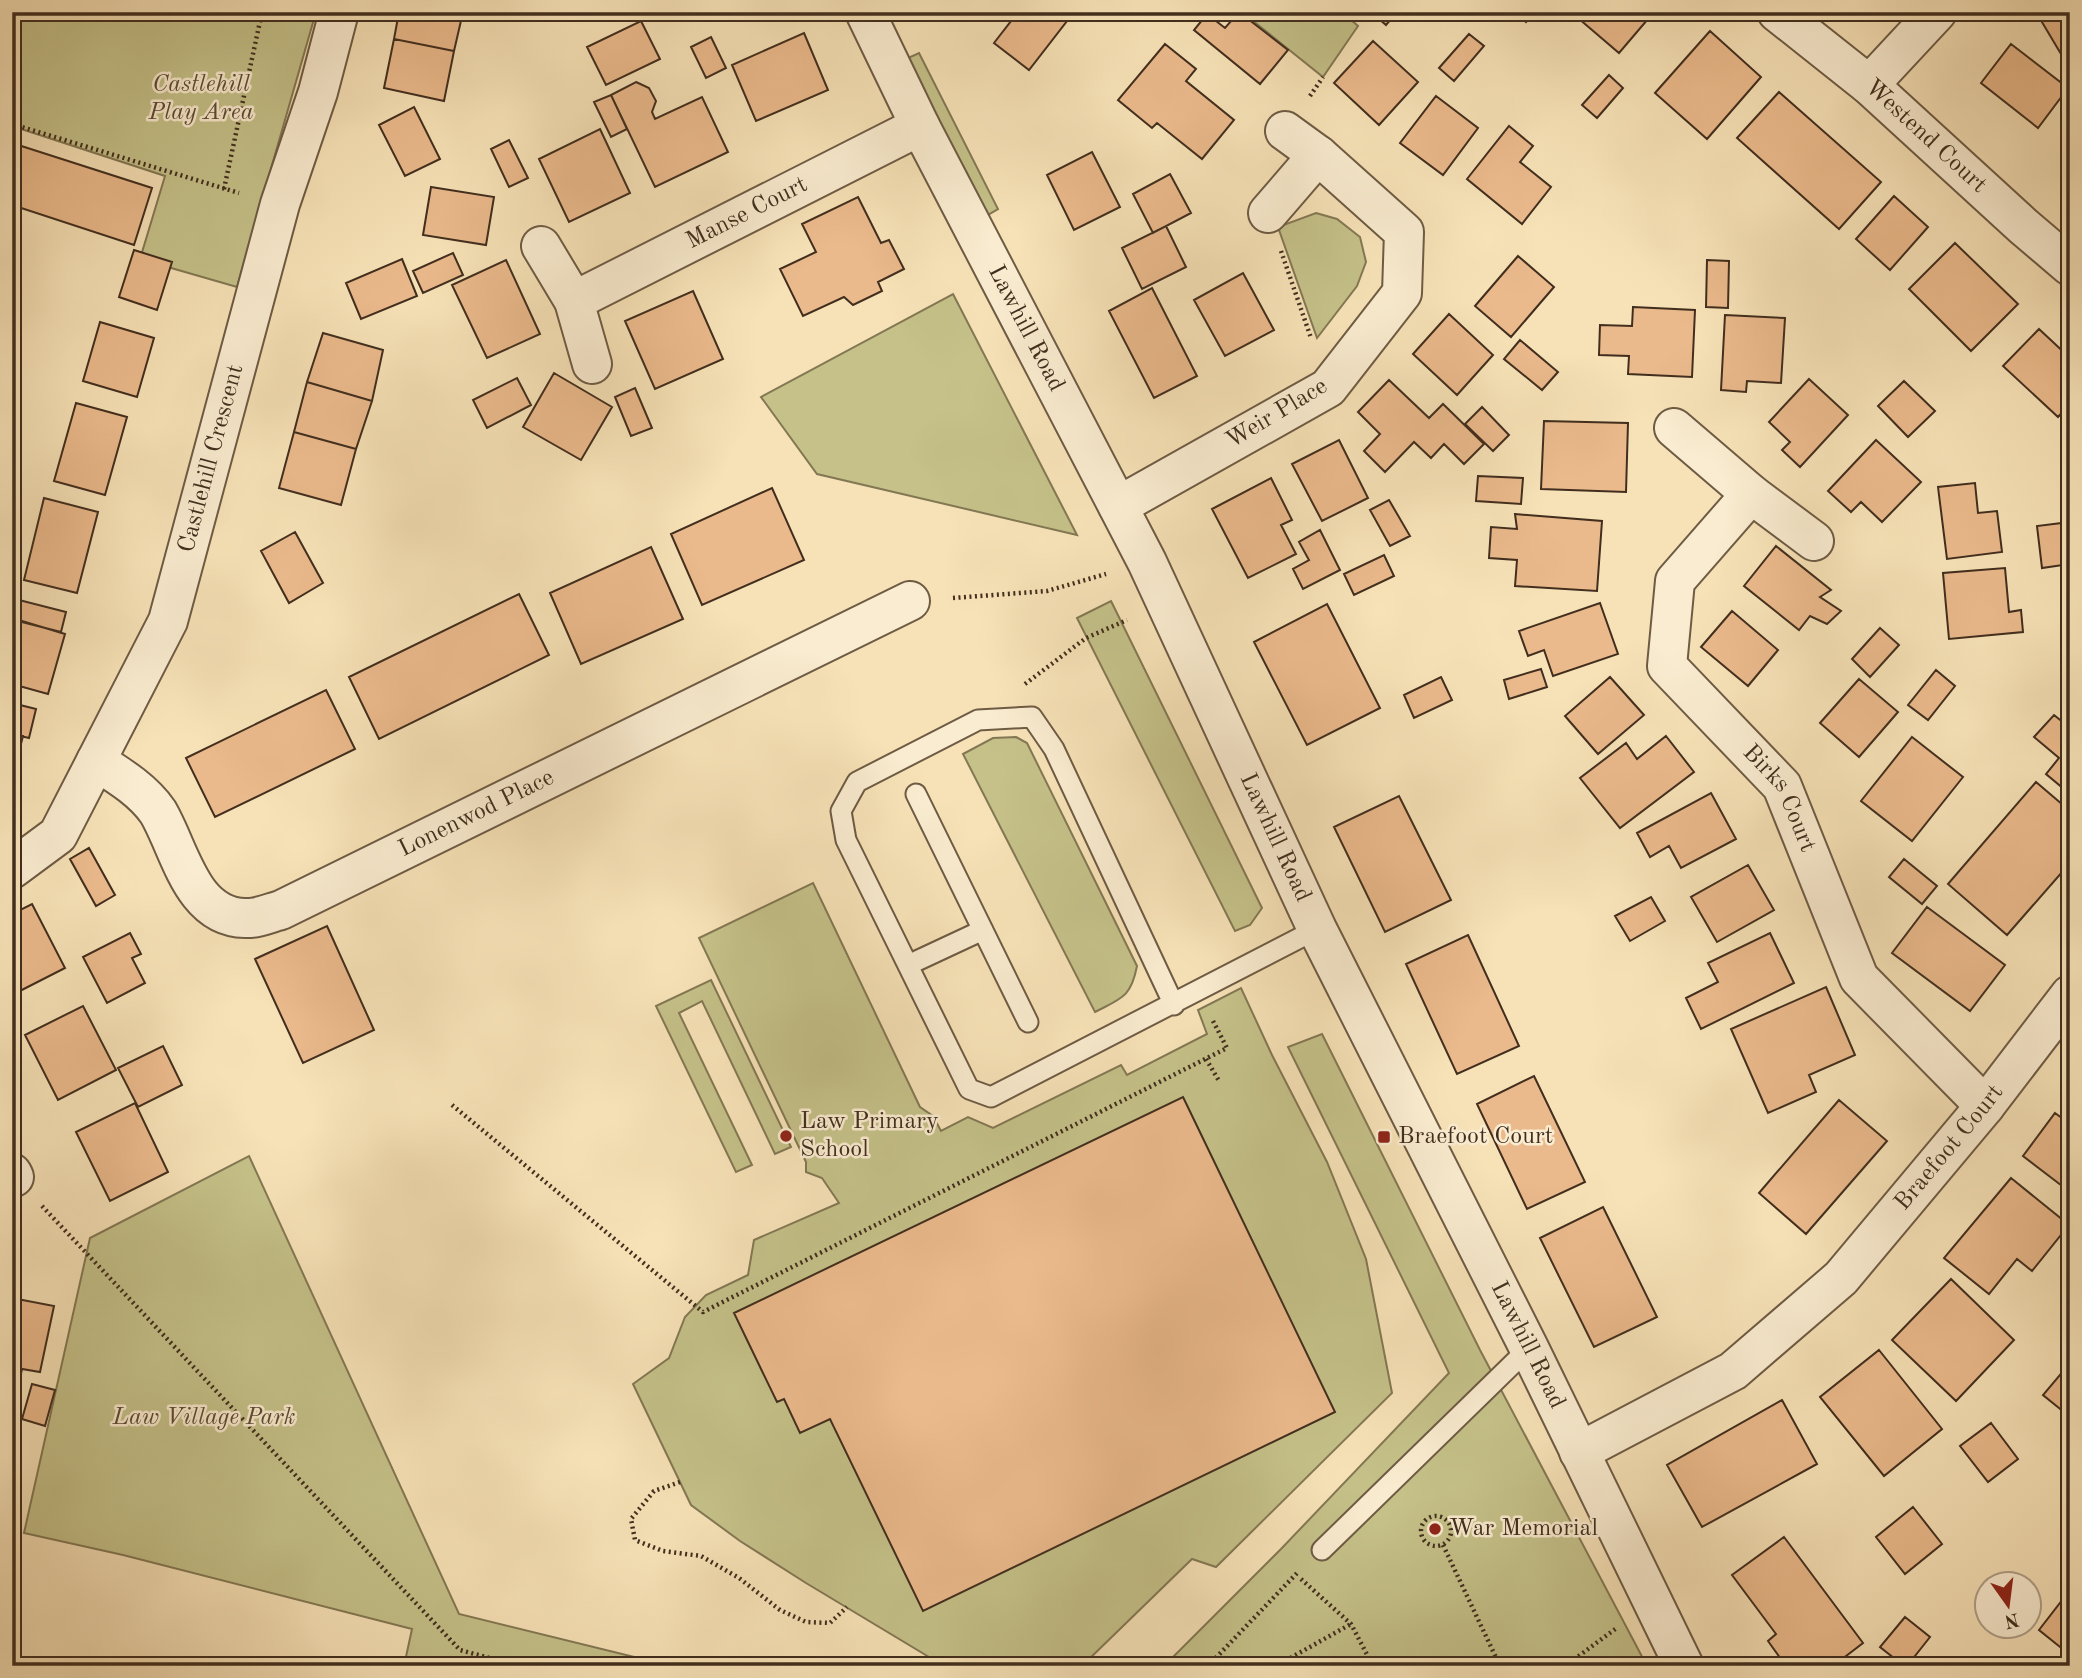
<svg xmlns="http://www.w3.org/2000/svg" width="2082" height="1678" font-family="'Old Standard TT',serif">
<rect width="100%" height="100%" fill="#f7e2b7"/>
<filter id="stains"><feTurbulence type="fractalNoise" baseFrequency=".00286" numOctaves="4"/><feColorMatrix values="0 0 0 0 .2 0 0 0 0 .09 0 0 0 0 .02 0 0 0 .5 -.17"/></filter>
<radialGradient id="worn" r=".72"><stop offset=".6" stop-color="#630" stop-opacity="0"/><stop offset="1" stop-color="#630" stop-opacity=".3"/></radialGradient>
<path fill="#c5c189" stroke="#837854" stroke-width="2" d="M 12,12 L 316,12 L 237,287 L 140,259 L 165,176 L 12,126 Z
M 1242,12 L 1342,12 L 1358,26 L 1323,77 Z
M 919,53 L 998,209 L 986,216 L 906,59 Z
M 1316,213 L 1337,219 L 1360,237 L 1366,262 L 1357,286 L 1317,338 L 1278,227 Z
M 953,294 L 1077,535 L 817,474 L 761,397 Z
M 1111,601 L 1262,908 L 1250,925 L 1235,931 L 1077,618 Z
M 1016,737 L 1027,743 L 1137,966 C 1131,997 1122,998 1095,1012 L 963,754 L 993,738 Z
M 813,883 L 920,1107 L 933,1116 L 941,1131 L 968,1117 L 993,1128 L 1121,1065 L 1127,1075 L 1207,1034 L 1198,1010 L 1241,988 L 1272,1055 L 1327,1162 L 1366,1259 L 1392,1393 L 1216,1567 L 1192,1559 L 1084,1664 L 944,1666 L 806,1583 L 740,1541 L 691,1505 L 633,1384 L 669,1358 L 685,1317 L 706,1295 L 748,1275 L 754,1240 L 839,1203 L 822,1178 L 806,1172 L 806,1162 L 699,938 Z
M 711,980 L 791,1147 L 775,1154 L 702,1001 L 679,1013 L 752,1165 L 736,1172 L 656,1006 Z
M 1322,1034 L 1480,1350 L 1647,1666 L 1164,1666 L 1281,1549 L 1449,1373 L 1288,1047 Z
M 249,1156 L 459,1614 L 671,1666 L 404,1666 L 412,1629 L 123,1555 L 24,1533 L 90,1238 Z"/>
<path fill="#ebba8c" stroke="#412e1e" stroke-width="2" d="M 399,12 L 463,12 L 454,51 L 394,39 Z
M 1018,12 L 1074,12 L 1029,70 L 994,43 Z
M 1239,12 L 1288,50 L 1260,84 L 1194,30 L 1207,14 L 1225,28 Z
M 1371,12 L 1397,12 L 1386,25 Z
M 1516,12 L 1535,12 L 1526,22 Z
M 1571,12 L 1654,12 L 1619,53 Z
M 2036,12 L 2070,12 L 2070,55 L 2064,59 Z
M 641,21 L 660,59 L 606,85 L 587,47 Z
M 1710,31 L 1761,77 L 1707,139 L 1655,93 Z
M 804,33 L 828,90 L 756,121 L 732,65 Z
M 1469,34 L 1484,46 L 1454,81 L 1439,68 Z
M 711,37 L 726,68 L 706,78 L 691,47 Z
M 394,39 L 454,51 L 444,101 L 384,88 Z
M 1373,41 L 1418,82 L 1379,125 L 1334,83 Z
M 1165,44 L 1196,69 L 1186,81 L 1234,120 L 1202,159 L 1157,123 L 1152,128 L 1118,100 Z
M 2011,44 L 2068,88 L 2038,128 L 1981,83 Z
M 1609,75 L 1623,88 L 1597,118 L 1582,105 Z
M 636,82 L 649,88 L 656,101 L 652,112 L 655,119 L 702,97 L 728,152 L 655,187 L 611,95 Z
M 1779,92 L 1881,182 L 1839,229 L 1737,138 Z
M 611,95 L 627,129 L 611,137 L 594,102 Z
M 1436,96 L 1478,128 L 1443,175 L 1400,143 Z
M 414,107 L 440,159 L 405,176 L 379,125 Z
M 1509,126 L 1533,146 L 1520,162 L 1551,187 L 1522,224 L 1467,179 Z
M 600,129 L 630,193 L 569,222 L 539,159 Z
M 509,140 L 528,178 L 509,187 L 491,149 Z
M 12,143 L 152,188 L 134,245 L 12,205 Z
M 1092,152 L 1120,207 L 1074,230 L 1047,175 Z
M 1170,174 L 1191,213 L 1153,233 L 1133,194 Z
M 431,187 L 494,197 L 486,245 L 423,235 Z
M 1894,196 L 1928,227 L 1890,270 L 1856,239 Z
M 858,197 L 881,243 L 889,240 L 904,269 L 878,282 L 882,291 L 853,305 L 844,297 L 803,316 L 780,269 L 816,252 L 802,224 Z
M 1166,226 L 1186,267 L 1142,289 L 1122,248 Z
M 1955,243 L 2018,304 L 1971,351 L 1909,289 Z
M 134,250 L 172,262 L 157,310 L 119,297 Z
M 453,253 L 463,275 L 423,293 L 413,271 Z
M 1518,256 L 1554,287 L 1511,337 L 1475,306 Z
M 402,259 L 417,296 L 361,319 L 346,283 Z
M 506,260 L 540,334 L 487,358 L 452,285 Z
M 1707,260 L 1729,261 L 1728,308 L 1706,307 Z
M 1243,273 L 1274,330 L 1225,356 L 1194,300 Z
M 1152,288 L 1197,376 L 1154,398 L 1109,311 Z
M 693,291 L 723,359 L 655,389 L 625,321 Z
M 1633,307 L 1695,310 L 1692,377 L 1628,374 L 1629,356 L 1599,355 L 1600,325 L 1632,326 Z
M 1449,314 L 1493,355 L 1457,395 L 1413,354 Z
M 1725,315 L 1785,318 L 1781,383 L 1747,381 L 1746,392 L 1721,390 Z
M 100,322 L 154,338 L 137,397 L 83,381 Z
M 2039,329 L 2070,358 L 2070,404 L 2058,417 L 2003,366 Z
M 323,333 L 383,350 L 372,401 L 307,382 Z
M 1520,340 L 1558,372 L 1542,390 L 1504,359 Z
M 554,373 L 612,407 L 581,460 L 523,427 Z
M 517,378 L 531,405 L 487,428 L 473,400 Z
M 1809,379 L 1848,415 L 1800,467 L 1782,450 L 1790,442 L 1769,422 Z
M 1389,380 L 1429,418 L 1443,404 L 1484,444 L 1464,464 L 1444,444 L 1431,458 L 1414,442 L 1385,472 L 1364,451 L 1380,434 L 1358,412 Z
M 1904,381 L 1935,411 L 1908,437 L 1878,406 Z
M 307,382 L 372,401 L 356,449 L 294,432 Z
M 635,388 L 652,428 L 631,436 L 615,397 Z
M 76,403 L 127,417 L 105,495 L 54,481 Z
M 1482,407 L 1509,435 L 1493,451 L 1465,424 Z
M 1544,421 L 1628,423 L 1626,492 L 1541,489 Z
M 294,432 L 356,449 L 341,505 L 279,488 Z
M 1339,440 L 1368,498 L 1322,521 L 1292,464 Z
M 1876,440 L 1921,482 L 1882,522 L 1861,502 L 1851,512 L 1828,491 Z
M 1478,476 L 1523,478 L 1521,504 L 1476,501 Z
M 1271,478 L 1292,520 L 1281,525 L 1296,554 L 1248,578 L 1212,509 Z
M 1975,483 L 1978,513 L 1997,511 L 2002,552 L 1947,559 L 1938,487 Z
M 772,488 L 804,560 L 702,605 L 671,534 Z
M 44,498 L 98,512 L 77,593 L 24,580 Z
M 1389,500 L 1410,536 L 1390,546 L 1370,510 Z
M 1515,514 L 1602,521 L 1597,591 L 1515,586 L 1517,560 L 1489,558 L 1491,527 L 1517,529 Z
M 2070,522 L 2070,564 L 2042,568 L 2037,526 Z
M 1320,530 L 1340,570 L 1303,589 L 1293,569 L 1309,560 L 1299,542 Z
M 295,532 L 323,583 L 289,603 L 261,551 Z
M 1776,546 L 1831,590 L 1820,597 L 1841,611 L 1827,624 L 1810,616 L 1799,630 L 1744,586 Z
M 651,547 L 683,619 L 581,664 L 550,593 Z
M 1384,555 L 1394,576 L 1354,595 L 1344,574 Z
M 2005,568 L 2009,612 L 2021,610 L 2023,632 L 1949,639 L 1943,573 Z
M 519,594 L 549,655 L 379,739 L 349,677 Z
M 19,600 L 66,612 L 61,632 L 14,620 Z
M 1600,603 L 1618,654 L 1553,676 L 1544,650 L 1528,656 L 1519,631 Z
M 1327,604 L 1380,708 L 1307,745 L 1254,642 Z
M 1732,611 L 1778,650 L 1748,686 L 1701,647 Z
M 12,618 L 65,634 L 48,694 L 12,684 Z
M 1880,628 L 1899,645 L 1870,677 L 1852,659 Z
M 1541,669 L 1547,687 L 1509,699 L 1504,680 Z
M 1936,670 L 1955,686 L 1928,720 L 1908,705 Z
M 1441,677 L 1452,700 L 1414,718 L 1404,695 Z
M 1610,677 L 1644,715 L 1598,754 L 1565,716 Z
M 1859,679 L 1898,712 L 1859,757 L 1820,723 Z
M 326,690 L 355,749 L 215,817 L 186,758 Z
M 12,703 L 36,709 L 29,738 L 12,734 Z
M 2054,715 L 2070,728 L 2070,794 L 2046,774 L 2059,758 L 2034,737 Z
M 12,734 L 23,736 L 17,759 L 12,758 Z
M 1666,736 L 1694,772 L 1620,828 L 1580,778 L 1626,743 L 1637,759 Z
M 1912,737 L 1963,777 L 1912,841 L 1861,801 Z
M 2036,782 L 2070,811 L 2070,863 L 2007,935 L 1948,884 Z
M 1711,793 L 1736,839 L 1681,868 L 1669,846 L 1650,857 L 1637,833 Z
M 1399,796 L 1451,900 L 1385,932 L 1334,827 Z
M 89,848 L 115,895 L 96,906 L 70,859 Z
M 1904,859 L 1937,886 L 1922,904 L 1889,877 Z
M 1748,865 L 1774,910 L 1717,942 L 1691,897 Z
M 1651,897 L 1665,921 L 1630,941 L 1615,916 Z
M 32,904 L 65,968 L 12,995 L 12,914 Z
M 1927,907 L 2005,965 L 1970,1011 L 1892,953 Z
M 327,926 L 374,1030 L 303,1063 L 255,959 Z
M 130,933 L 141,954 L 132,958 L 145,983 L 107,1003 L 83,957 Z
M 1770,933 L 1794,983 L 1701,1029 L 1686,998 L 1718,982 L 1708,963 Z
M 1468,935 L 1519,1046 L 1457,1074 L 1406,964 Z
M 1826,987 L 1855,1055 L 1809,1075 L 1816,1092 L 1768,1113 L 1731,1029 Z
M 83,1006 L 116,1070 L 58,1100 L 25,1035 Z
M 163,1046 L 182,1085 L 138,1107 L 118,1068 Z
M 1534,1076 L 1585,1182 L 1527,1209 L 1477,1104 Z
M 1183,1097 L 1335,1412 L 923,1611 L 830,1419 L 800,1433 L 784,1399 L 777,1402 L 734,1313 Z
M 1839,1100 L 1887,1141 L 1806,1234 L 1759,1193 Z
M 135,1103 L 168,1172 L 110,1201 L 76,1132 Z
M 2055,1113 L 2070,1124 L 2070,1192 L 2023,1156 Z
M 2011,1178 L 2069,1225 L 2032,1271 L 2017,1259 L 1989,1294 L 1944,1258 Z
M 1603,1207 L 1657,1317 L 1594,1347 L 1540,1238 Z
M 1951,1279 L 2014,1340 L 1956,1401 L 1892,1340 Z
M 12,1298 L 54,1306 L 40,1372 L 22,1369 L 16,1396 L 12,1395 Z
M 1879,1350 L 1942,1429 L 1884,1476 L 1820,1397 Z
M 2070,1363 L 2070,1417 L 2043,1395 Z
M 32,1384 L 55,1390 L 45,1426 L 22,1419 Z
M 1782,1400 L 1817,1464 L 1702,1527 L 1667,1465 Z
M 1991,1423 L 2018,1459 L 1988,1482 L 1960,1446 Z
M 1913,1507 L 1942,1544 L 1905,1574 L 1876,1537 Z
M 1784,1537 L 1863,1643 L 1833,1666 L 1786,1666 L 1768,1641 L 1776,1634 L 1732,1575 Z
M 2070,1590 L 2070,1655 L 2039,1630 Z
M 1905,1617 L 1930,1637 L 1907,1666 L 1904,1666 L 1880,1647 Z"/>
<g fill="none" stroke-linecap="round" stroke-linejoin="round">
<defs>
<path id="lane" d="M 916,794 L 1028,1022
M 908,965 L 983,930
M 1174,1005 L 1054,749 L 1032,717 L 978,720 L 857,782 L 841,811 L 846,840 L 969,1089 L 991,1097 L 1317,929
M 1322,1550 L 1529,1348"/>
<g id="street">
<path id="s1" d="M 865,12 L 920,126 L 1147,562 L 1317,929 L 1529,1348 L 1684,1666"/>
<path id="s2" d="M 1777,12 L 1869,85 L 2023,226 L 2070,266"/>
<path d="M 1869,85 L 1937,12"/>
<path d="M 1268,213 L 1318,155"/>
<path d="M 541,246 L 574,301 L 592,364"/>
<path id="s3" d="M 574,301 L 920,126"/>
<path d="M 1674,428 L 1751,494"/>
<path d="M 1118,506 L 1328,388 L 1402,293 L 1404,232 L 1318,155 L 1285,131"/>
<path id="s4" d="M 1814,541 L 1751,494 L 1675,581 L 1667,666 L 1782,786 L 1859,978 L 1985,1106"/>
<path id="s5" d="M 96,761 C 118,775 143,790 158,812 C 180,849 191,917 245,918 C 256,919 270,913 281,910 L 910,601"/>
<path id="s6" d="M 12,869 L 58,835 L 168,621 L 280,204 L 318,92 L 339,12"/>
<path d="M 12,1173 L 14,1177 L 12,1178"/>
<path id="s7" d="M 1579,1452 L 1733,1371 L 1841,1278 L 1985,1106 L 2070,995"/>
</g>
</defs>
<use href="#lane" stroke="#6e5b44" stroke-width="23"/>
<use href="#street" stroke="#6e5b44" stroke-width="42"/>
<path stroke="#412e1e" stroke-width="4.5" stroke-dasharray="2 3.5" stroke-linecap="butt" d="M 1310,96 L 1323,77
M 12,124 L 239,193
M 224,189 L 262,12
M 1281,251 L 1311,338
M 953,598 L 1047,591 L 1106,574
M 1025,684 L 1086,638 L 1127,620
M 1206,1059 L 1219,1081
M 452,1105 L 703,1312 L 1227,1048 L 1213,1021
M 42,1206 L 460,1650 L 519,1666
M 680,1482 L 654,1491 L 631,1519 L 635,1540 L 663,1551 L 701,1556 L 739,1578 L 780,1610 L 806,1622 L 830,1623 L 847,1607
M1421 1531a15 15 0 1 1 30 0a15 15 0 1 1-30 0Z
M 1443,1545 L 1500,1666
M 1301,1579 L 1351,1624 L 1373,1666
M 1208,1666 L 1298,1572
M 1276,1666 L 1351,1624
M 1565,1666 L 1618,1627"/>
<use href="#lane" stroke="#faecd0" stroke-width="19"/>
<use href="#street" stroke="#faecd0" stroke-width="38"/>
</g>
<g fill="#8f2418" stroke="#faecd0" stroke-width="2.5">
<circle cx="786" cy="1136" r="7"/>
<rect x="1377" y="1130" width="14" height="14" rx="3.5"/>
<circle cx="1435" cy="1529" r="7"/>
</g>
<g text-anchor="middle" dominant-baseline="central" stroke-width="5" stroke-linejoin="round" paint-order="stroke">
<g font-size="24" font-style="italic" fill="#5b4b33" stroke="#faecd0">
<text x="201" y="85">Castlehill<tspan x="201" dy="28">Play Area</tspan></text>
<text x="204" y="1418">Law Village Park</text>
</g>
<g font-size="24" fill="#412e1e" stroke="#faecd0">
<text stroke="none"><textPath href="#s2" startOffset="194">Westend Court</textPath></text>
<text stroke="none"><textPath href="#s3" startOffset="194">Manse Court</textPath></text>
<text stroke="none"><textPath href="#s1" startOffset="355">Lawhill Road</textPath></text>
<text transform="translate(1277 414) rotate(-31)">Weir Place</text>
<text stroke="none"><textPath href="#s6" startOffset="466">Castlehill Crescent</textPath></text>
<text stroke="none"><textPath href="#s4" startOffset="455">Birks Court</textPath></text>
<text stroke="none"><textPath href="#s5" startOffset="481">Lonenwod Place</textPath></text>
<text stroke="none"><textPath href="#s1" startOffset="922">Lawhill Road</textPath></text>
<text stroke="none"><textPath href="#s7" startOffset="486">Braefoot Court</textPath></text>
<text stroke="none"><textPath href="#s1" startOffset="1489">Lawhill Road</textPath></text>
</g>
<g font-size="24" fill="#412e1e" stroke="#faecd0" text-anchor="start">
<text x="800" y="1122">Law Primary<tspan x="800" dy="28">School</tspan></text>
<text x="1398" y="1137">Braefoot Court</text>
<text x="1449" y="1529">War Memorial</text>
</g>
</g>
<rect width="2082" height="1678" fill="none" stroke="#f7e2b7" stroke-width="42"/>
<rect x="14" y="14" width="2054" height="1650" fill="none" stroke="#412e1e" stroke-width="3.5"/>
<rect x="21" y="21" width="2040" height="1636" fill="none" stroke="#412e1e" stroke-width="2"/>
<g transform="translate(2008 1605) rotate(166)"><circle r="33" fill="#faecd0" stroke="#b0a089" stroke-width="2"/>
<path d="M0-5L12 26L0 18L-12 26Z" fill="#8f2418"/>
<text y="-10" font-size="19" font-weight="bold" text-anchor="middle" fill="#412e1e">N</text>
</g>
<rect width="100%" height="100%" filter="url(#stains)"/>
<rect width="100%" height="100%" fill="url(#worn)"/>
</svg>
